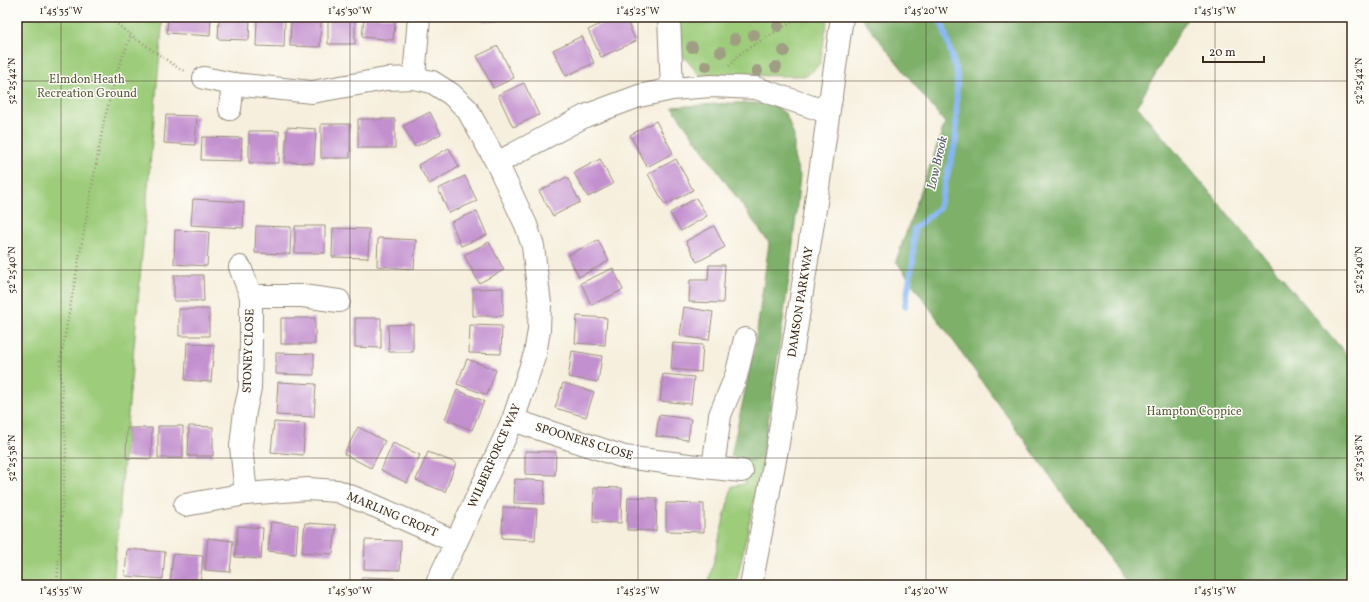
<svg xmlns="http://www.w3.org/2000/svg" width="1369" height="602" font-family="Vollkorn,serif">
<rect width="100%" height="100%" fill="#fdfcf7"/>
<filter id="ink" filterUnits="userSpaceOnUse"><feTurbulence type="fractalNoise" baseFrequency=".025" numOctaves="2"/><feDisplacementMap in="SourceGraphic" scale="8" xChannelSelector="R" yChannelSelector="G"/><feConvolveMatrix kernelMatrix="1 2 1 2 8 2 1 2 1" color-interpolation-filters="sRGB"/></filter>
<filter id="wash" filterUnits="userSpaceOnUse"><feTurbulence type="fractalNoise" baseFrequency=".012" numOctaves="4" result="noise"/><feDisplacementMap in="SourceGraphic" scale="16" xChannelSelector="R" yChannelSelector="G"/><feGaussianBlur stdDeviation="0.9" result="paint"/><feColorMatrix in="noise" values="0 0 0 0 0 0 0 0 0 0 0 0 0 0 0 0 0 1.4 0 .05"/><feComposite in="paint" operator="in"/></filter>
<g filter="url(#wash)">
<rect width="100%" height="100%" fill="#f6efdd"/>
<path fill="#9dcc7a" stroke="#6c7b4c" d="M 17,17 L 163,17 L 113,585 L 17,585 Z
M 679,17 L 828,17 L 820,64 L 807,76 L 699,75 L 680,52 Z
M 763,457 L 736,585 L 708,585 L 732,486 L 745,484 L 747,462 Z"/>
<path fill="#7eb06a" stroke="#5c6d44" d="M 861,17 L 1188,17 L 1137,106 L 1352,361 L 1352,585 L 1128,585 L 896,261 L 945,123 Z
M 732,103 L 772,103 L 786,114 L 794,136 L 794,157 L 800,176 L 790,272 L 763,457 L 747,462 L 731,456 L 755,345 L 769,243 L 672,107 Z"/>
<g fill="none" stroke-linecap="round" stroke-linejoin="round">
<path stroke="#86b6f2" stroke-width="6" d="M 905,306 L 913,261 L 914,229 L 939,208 L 956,140 L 957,74 L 943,26 L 937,17"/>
</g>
<g id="blocks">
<path fill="#c390cf" d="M 168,17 L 211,17 L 210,36 L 167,33 Z
M 219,17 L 250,17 L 249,40 L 218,39 Z
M 328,17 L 355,17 L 355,44 L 328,44 Z
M 364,17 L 396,17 L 393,40 L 362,37 Z
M 465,17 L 495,17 L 495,22 L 465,19 Z
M 615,17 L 625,17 L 636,41 L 601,57 L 588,30 Z
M 291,18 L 321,19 L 320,47 L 290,46 Z
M 257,20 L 285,20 L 284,47 L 256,46 Z
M 582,36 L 594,63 L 566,76 L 553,50 Z
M 498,46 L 514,78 L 493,88 L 477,56 Z
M 524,83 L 539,115 L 513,127 L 498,95 Z
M 430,112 L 441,134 L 415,147 L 403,126 Z
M 166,115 L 197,116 L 195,145 L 164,143 Z
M 358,119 L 395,119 L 395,148 L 358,148 Z
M 656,121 L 673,153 L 647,167 L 630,135 Z
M 321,124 L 350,124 L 350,158 L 321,158 Z
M 287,127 L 316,129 L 314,163 L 285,162 Z
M 249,131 L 279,131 L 279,163 L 249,163 Z
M 202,137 L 242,138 L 241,161 L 201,160 Z
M 449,148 L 459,167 L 429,184 L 418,165 Z
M 600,159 L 613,184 L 588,197 L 574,173 Z
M 676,159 L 693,190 L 665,205 L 648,174 Z
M 465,176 L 477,201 L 449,213 L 438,189 Z
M 567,177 L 580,202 L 553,216 L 539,191 Z
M 696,198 L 707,216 L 681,231 L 670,213 Z
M 193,199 L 244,202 L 243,228 L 191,225 Z
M 477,211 L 487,235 L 461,246 L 451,222 Z
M 256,226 L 291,227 L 290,254 L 255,253 Z
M 295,226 L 325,226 L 325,253 L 295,253 Z
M 714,226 L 725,247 L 697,262 L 686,241 Z
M 333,228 L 369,229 L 368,258 L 332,257 Z
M 175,230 L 209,232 L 207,266 L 174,264 Z
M 378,238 L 416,240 L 414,269 L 377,266 Z
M 598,240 L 609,261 L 579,277 L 568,255 Z
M 489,242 L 504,270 L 479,283 L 464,255 Z
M 709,265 L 725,265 L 723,303 L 689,302 L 690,280 L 708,280 Z
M 613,268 L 623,290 L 591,305 L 581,283 Z
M 174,275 L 203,275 L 204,301 L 174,301 Z
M 503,288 L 503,316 L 473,316 L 473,289 Z
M 684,307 L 713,312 L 709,340 L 680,336 Z
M 179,309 L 209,309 L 209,336 L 179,336 Z
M 577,316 L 607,318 L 605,345 L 575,343 Z
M 281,318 L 315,318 L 315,344 L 281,344 Z
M 355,318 L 381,318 L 381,348 L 355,347 Z
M 413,324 L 413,352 L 389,352 L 388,325 Z
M 470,325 L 502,326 L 501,354 L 469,353 Z
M 187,343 L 214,345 L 211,382 L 185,380 Z
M 673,343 L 703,345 L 701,372 L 671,369 Z
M 572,351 L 602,356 L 598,382 L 568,377 Z
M 276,353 L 314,354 L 314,375 L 276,374 Z
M 467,359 L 496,370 L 487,395 L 457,384 Z
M 663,374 L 694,377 L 691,404 L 660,401 Z
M 278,382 L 316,384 L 314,417 L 276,415 Z
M 563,383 L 594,392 L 586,417 L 555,408 Z
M 457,390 L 484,401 L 472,430 L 445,419 Z
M 659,415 L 691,419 L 688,440 L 656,436 Z
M 274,422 L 305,424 L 303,455 L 271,452 Z
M 158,426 L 183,426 L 183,458 L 158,458 Z
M 189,426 L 213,427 L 213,456 L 188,456 Z
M 358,427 L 385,441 L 371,468 L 344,454 Z
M 127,428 L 152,428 L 151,459 L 126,458 Z
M 393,443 L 420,455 L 407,483 L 381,470 Z
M 525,451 L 556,452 L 555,475 L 525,474 Z
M 428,452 L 456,463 L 445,492 L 416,480 Z
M 515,479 L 545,481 L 544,504 L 514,503 Z
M 594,487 L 622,488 L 621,523 L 593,522 Z
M 628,497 L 657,498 L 656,531 L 627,530 Z
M 666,503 L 704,504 L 704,532 L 666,531 Z
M 503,507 L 537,509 L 535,540 L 502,538 Z
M 271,522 L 298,525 L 296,554 L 268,551 Z
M 305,523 L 336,525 L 333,554 L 302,552 Z
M 238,526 L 263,528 L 261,559 L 235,557 Z
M 208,538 L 233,541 L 230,572 L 205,570 Z
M 365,540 L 401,541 L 400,570 L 364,569 Z
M 127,549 L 165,552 L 163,579 L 125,576 Z
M 173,554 L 203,556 L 200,585 L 170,583 Z
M 362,577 L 394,578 L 394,585 L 362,585 Z"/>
</g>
</g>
<g filter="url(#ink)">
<use href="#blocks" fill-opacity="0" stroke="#988c7e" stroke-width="1"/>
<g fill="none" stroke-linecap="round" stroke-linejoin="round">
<defs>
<path id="minor" d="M 669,17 L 672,89
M 204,78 L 233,84
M 414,78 L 419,17
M 230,109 L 233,84 L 312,92 L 386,79 L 414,78 L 432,82 L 451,94 L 467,109 L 497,163 L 526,225 L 533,246 L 540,304 L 539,330 L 535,354 L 513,420 L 438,581
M 497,163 L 585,116 L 639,96 L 672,89 L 711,86 L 756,88 L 821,110 L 831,99
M 240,267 L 251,296
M 513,420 L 624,457 L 713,468 L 720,415 L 736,376 L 745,339
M 713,468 L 742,471
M 246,494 L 241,446 L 245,411 L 250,388 L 251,342 L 251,296 L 302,296 L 339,301
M 185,505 L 246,494 L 308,489 L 337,491 L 375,506 L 456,542"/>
<path id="tertiary" d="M 751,585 L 777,449 L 814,216 L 842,17"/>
</defs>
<use href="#minor" stroke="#988c7e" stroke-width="24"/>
<use href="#tertiary" stroke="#988c7e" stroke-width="24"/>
<path stroke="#988c7e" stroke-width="2.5" stroke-dasharray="1 3" stroke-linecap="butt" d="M 108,17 L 131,35 L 181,70 L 185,71
M 729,66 L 742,52 L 800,17
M 57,585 L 66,451 L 60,363 L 104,121 L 117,72 L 131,35"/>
<use href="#minor" stroke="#fff" stroke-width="22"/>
<use href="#tertiary" stroke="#fff" stroke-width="22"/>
</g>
<g fill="#9f9e83">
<circle cx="778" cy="26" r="6"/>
<circle cx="754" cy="35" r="6"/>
<circle cx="735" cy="39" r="6"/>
<circle cx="692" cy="47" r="6"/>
<circle cx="784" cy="51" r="6"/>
<circle cx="721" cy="52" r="6"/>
<circle cx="706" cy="66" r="6"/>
<circle cx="776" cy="67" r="6"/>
<circle cx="757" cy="71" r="6"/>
</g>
</g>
<path fill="none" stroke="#3b2a1e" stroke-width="1" stroke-opacity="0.45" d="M 61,17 L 61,585M 350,17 L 350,585M 638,17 L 638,585M 926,17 L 926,585M 1215,17 L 1215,585M 17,81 L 1352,81M 17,270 L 1352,270M 17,458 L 1352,458"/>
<g text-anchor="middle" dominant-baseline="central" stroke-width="3" stroke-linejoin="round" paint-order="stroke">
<g font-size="12" fill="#585b3a" stroke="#fdfcf7">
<text x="87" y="80">Elmdon Heath<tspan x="87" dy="14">Recreation Ground</tspan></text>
<text x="1194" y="412">Hampton Coppice</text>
</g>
<g font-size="12" fill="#3b2a1e" stroke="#fdfcf7">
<text transform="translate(801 302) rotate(-81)">DAMSON PARKWAY</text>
<text transform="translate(249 351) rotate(-88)">STONEY CLOSE</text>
<text transform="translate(584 442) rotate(17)">SPOONERS CLOSE</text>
<text transform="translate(495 456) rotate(-66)">WILBERFORCE WAY</text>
<text transform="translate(392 515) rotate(23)">MARLING CROFT</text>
</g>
<g font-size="13" font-style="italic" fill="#555b68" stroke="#fdfcf7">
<text transform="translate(938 163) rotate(-77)">Low Brook</text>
</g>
</g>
<rect width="1369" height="602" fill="none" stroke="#fdfcf7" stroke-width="44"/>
<path d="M1203 56v6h61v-6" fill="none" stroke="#3b2a1e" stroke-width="2"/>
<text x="1209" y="56" font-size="12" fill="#3b2a1e" stroke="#fdfcf7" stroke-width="3" paint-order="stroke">20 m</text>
<rect x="22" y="22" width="1325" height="558" fill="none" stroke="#3b2a1e" stroke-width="1.5"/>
<g font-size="10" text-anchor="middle" fill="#3b2a1e">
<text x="61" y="14">1°45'35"W</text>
<text x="350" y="14">1°45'30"W</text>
<text x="638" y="14">1°45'25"W</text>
<text x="926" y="14">1°45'20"W</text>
<text x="1215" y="14">1°45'15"W</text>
<text transform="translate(11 81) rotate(-90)" y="4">52°25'42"N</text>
<text transform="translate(1358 81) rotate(-90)" y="4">52°25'42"N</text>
<text transform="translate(11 270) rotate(-90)" y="4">52°25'40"N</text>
<text transform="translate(1358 270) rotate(-90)" y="4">52°25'40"N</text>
<text transform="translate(11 458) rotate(-90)" y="4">52°25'38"N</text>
<text transform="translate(1358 458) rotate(-90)" y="4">52°25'38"N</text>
<text x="61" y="594">1°45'35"W</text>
<text x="350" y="594">1°45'30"W</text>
<text x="638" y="594">1°45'25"W</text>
<text x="926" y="594">1°45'20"W</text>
<text x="1215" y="594">1°45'15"W</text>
</g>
</svg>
